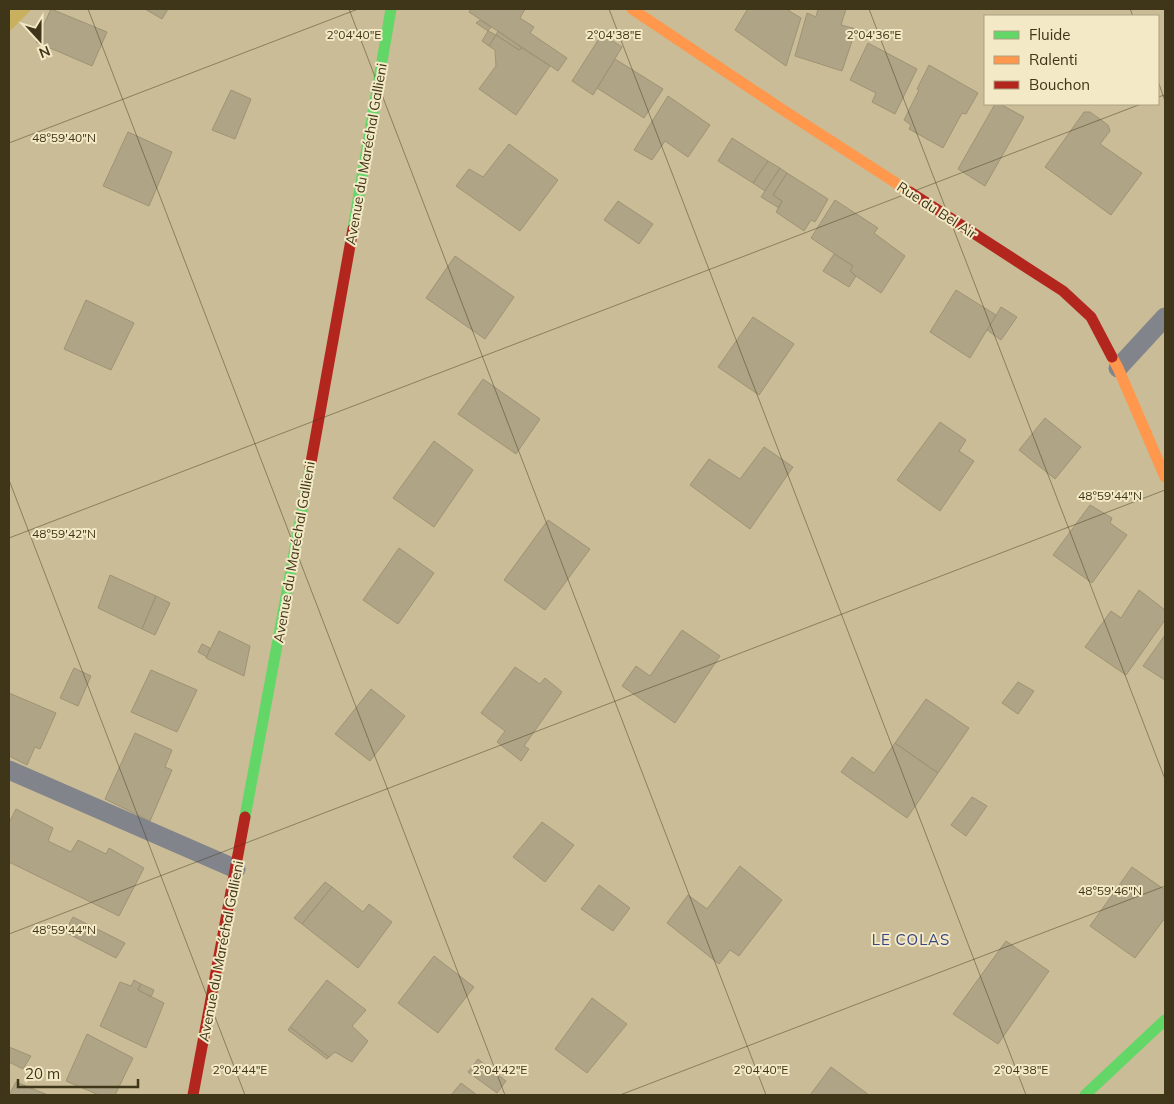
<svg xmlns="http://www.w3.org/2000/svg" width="1174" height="1104" font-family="Mulish,sans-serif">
<rect width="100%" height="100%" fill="#c9bc96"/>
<path fill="#c9b05e" d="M 9,9 L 32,9 L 9,32 Z"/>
<path fill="#afa486" stroke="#9e9374" d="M 51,9 L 107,32 L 92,66 L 36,42 Z
M 145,9 L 168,9 L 162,19 Z
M 471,9 L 525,9 L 520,18 L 534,27 L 530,33 L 567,58 L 558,71 L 469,12 Z
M 746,9 L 786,9 L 801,18 L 786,66 L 735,30 L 747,10 Z
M 818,9 L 846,9 L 841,25 L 856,29 L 842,71 L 795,56 L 807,13 L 816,17 Z
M 480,20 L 491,27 L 488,31 L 476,23 Z
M 488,31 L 496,35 L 489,46 L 482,41 Z
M 498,31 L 522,48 L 519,50 L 496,35 Z
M 602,34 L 622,47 L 593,95 L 572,81 Z
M 496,35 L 519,50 L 522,48 L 550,66 L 516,115 L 479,89 L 496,66 L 495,50 L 489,46 Z
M 868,43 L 917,69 L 895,114 L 872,102 L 876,93 L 850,80 Z
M 615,59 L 663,89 L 644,118 L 597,88 Z
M 929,65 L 978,93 L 966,114 L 962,113 L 943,148 L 909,129 L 911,125 L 904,120 L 919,90 L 917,89 Z
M 231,90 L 251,99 L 235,139 L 212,130 Z
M 668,96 L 710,125 L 688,157 L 665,141 L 652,160 L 634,150 Z
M 995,104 L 1000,104 L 1024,117 L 985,186 L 958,169 Z
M 1084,112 L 1090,112 L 1108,125 L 1110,131 L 1100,144 L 1142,173 L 1111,215 L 1045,167 Z
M 128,132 L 172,152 L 149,206 L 103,186 Z
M 732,138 L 768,161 L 753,183 L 718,161 Z
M 509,144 L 558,180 L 520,231 L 456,186 L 469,169 L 483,177 Z
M 768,161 L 780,168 L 765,191 L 753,183 Z
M 780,168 L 787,173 L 773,195 L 782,201 L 779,208 L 761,197 Z
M 787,173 L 828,199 L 815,222 L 811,220 L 804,231 L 776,212 L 782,201 L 773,195 Z
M 835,200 L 878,228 L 874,233 L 905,256 L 881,293 L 856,276 L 850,271 L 853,266 L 811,238 Z
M 618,201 L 653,224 L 639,244 L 604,220 Z
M 834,254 L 853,266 L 850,271 L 856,276 L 849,287 L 823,271 Z
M 455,256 L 514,297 L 485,339 L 426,298 Z
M 956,290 L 996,315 L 970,358 L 930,332 Z
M 86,300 L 134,323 L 111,370 L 64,349 Z
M 1001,307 L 1017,317 L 1001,340 L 987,330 Z
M 753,317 L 794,344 L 759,395 L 718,367 Z
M 483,379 L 540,419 L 516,454 L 458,414 Z
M 1045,418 L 1081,447 L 1055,479 L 1019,450 Z
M 940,422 L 966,440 L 959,451 L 974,461 L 940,511 L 897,480 Z
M 434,441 L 473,470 L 434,527 L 393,498 Z
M 764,447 L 793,467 L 750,529 L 690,485 L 709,459 L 740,479 Z
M 1090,505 L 1112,518 L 1110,523 L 1127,535 L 1092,583 L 1053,555 Z
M 548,520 L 590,549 L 545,610 L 504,580 Z
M 399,548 L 434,573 L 398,624 L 363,600 Z
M 110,575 L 156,596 L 142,629 L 98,608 Z
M 1139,590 L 1165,610 L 1165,620 L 1126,675 L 1085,647 L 1111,611 L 1121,618 Z
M 156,596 L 170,603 L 155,635 L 142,629 Z
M 682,630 L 720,656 L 675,723 L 622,686 L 636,666 L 650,676 Z
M 219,631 L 250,646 L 244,676 L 206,658 Z
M 1165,635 L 1165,680 L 1143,666 Z
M 202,644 L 210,648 L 207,657 L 198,652 Z
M 515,667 L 540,684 L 545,678 L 562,692 L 524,746 L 529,749 L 521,761 L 497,742 L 505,731 L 481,713 Z
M 74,668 L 91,676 L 78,706 L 60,698 Z
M 151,670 L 197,690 L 177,732 L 131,712 Z
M 1018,682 L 1034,691 L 1018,714 L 1002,703 Z
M 371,689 L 405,716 L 370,761 L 335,734 Z
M 9,693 L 56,713 L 40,749 L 35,747 L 27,765 L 9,756 Z
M 926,699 L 969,728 L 938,773 L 895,743 Z
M 135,733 L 172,750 L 165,767 L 172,770 L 150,821 L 105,799 Z
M 895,743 L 938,773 L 907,818 L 841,772 L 852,757 L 874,773 Z
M 972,797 L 987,806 L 966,836 L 951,825 Z
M 16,809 L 53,828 L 48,841 L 71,852 L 78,840 L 106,854 L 109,848 L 144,868 L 119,916 L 9,862 L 9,823 Z
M 542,822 L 574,845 L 545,882 L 513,857 Z
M 740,866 L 782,900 L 739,956 L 730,950 L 719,964 L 667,923 L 688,895 L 707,909 Z
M 1132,867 L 1165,890 L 1165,918 L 1135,958 L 1090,926 Z
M 325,882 L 332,887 L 302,924 L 294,918 Z
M 599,885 L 630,908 L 613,931 L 581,909 Z
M 332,887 L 363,912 L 369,904 L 392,922 L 358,968 L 302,924 Z
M 73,917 L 125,943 L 116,958 L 65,932 Z
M 1006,941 L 1049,971 L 998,1044 L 953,1014 Z
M 434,956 L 474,987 L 438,1033 L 398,1003 Z
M 134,980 L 141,984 L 138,990 L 164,1003 L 146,1048 L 100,1026 L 120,982 L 131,986 Z
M 327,980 L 366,1010 L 352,1026 L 368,1041 L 352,1062 L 335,1052 L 329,1057 L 290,1027 Z
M 141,984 L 154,990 L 151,997 L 138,990 Z
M 592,998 L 627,1024 L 587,1073 L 555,1049 Z
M 290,1027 L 329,1057 L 327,1059 L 288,1030 Z
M 87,1034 L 133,1058 L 115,1095 L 99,1095 L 66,1081 Z
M 9,1047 L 31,1056 L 23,1069 L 9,1062 Z
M 478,1059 L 506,1081 L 497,1093 L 468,1072 Z
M 831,1067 L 869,1095 L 810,1095 Z
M 16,1082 L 48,1095 L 9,1095 Z
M 461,1083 L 477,1095 L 451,1095 Z"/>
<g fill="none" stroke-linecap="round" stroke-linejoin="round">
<path stroke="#82848b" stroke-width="19" d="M 1118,368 L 1165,317
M 9,770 L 236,869"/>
<path stroke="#63d668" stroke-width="11" d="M 353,229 L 391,9
M 245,817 L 310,468
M 1085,1095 L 1165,1020"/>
<path stroke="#ff974d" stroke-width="11" d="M 632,9 L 783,110 L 910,192
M 1112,357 L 1118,368 L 1165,477"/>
<path stroke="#b3261e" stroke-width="11" d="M 910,192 L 1063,291 L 1091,317 L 1112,357
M 310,468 L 353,229
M 193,1095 L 245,817"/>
</g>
<path fill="none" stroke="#3f3619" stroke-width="1" stroke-opacity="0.45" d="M 88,9 L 505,1095M 349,9 L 766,1095M 609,9 L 1026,1095M 869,9 L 1165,779M 1130,9 L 1133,16M 1158,81 L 1165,101M 1158,97 L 1165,95M 9,143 L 358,9M 9,480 L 245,1095M 9,538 L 1141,104M 9,934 L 1165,490M 620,1095 L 1165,886"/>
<g text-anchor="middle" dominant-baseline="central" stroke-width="4" stroke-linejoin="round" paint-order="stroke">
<g font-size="14" fill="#3f3619" stroke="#f4e9c6">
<text transform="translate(366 154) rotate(-80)">Avenue du Maréchal Gallieni</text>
<text transform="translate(937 210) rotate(33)">Rue du Bel Air</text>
<text transform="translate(294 552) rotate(-80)">Avenue du Maréchal Gallieni</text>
<text transform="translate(221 951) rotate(-79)">Avenue du Maréchal Gallieni</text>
</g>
<g font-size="15" letter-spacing="1" fill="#384681" stroke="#f4e9c6">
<text x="911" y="939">LE COLAS</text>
</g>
</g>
<g font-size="12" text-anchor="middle" fill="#3f3619" stroke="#f4e9c6" stroke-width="4" stroke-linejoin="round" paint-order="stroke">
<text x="354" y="39">2°04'40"E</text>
<text x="614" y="39">2°04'38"E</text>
<text x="874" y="39">2°04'36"E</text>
<text x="64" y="142">48°59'40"N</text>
<text x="1110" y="500">48°59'44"N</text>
<text x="64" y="538">48°59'42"N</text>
<text x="1110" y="895">48°59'46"N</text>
<text x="64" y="934">48°59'44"N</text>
<text x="240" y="1074">2°04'44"E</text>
<text x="500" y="1074">2°04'42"E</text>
<text x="761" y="1074">2°04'40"E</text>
<text x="1021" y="1074">2°04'38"E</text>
</g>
<rect width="1174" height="1104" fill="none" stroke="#3f3619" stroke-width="20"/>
<rect x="984" y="15" width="175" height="90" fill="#f4e9c6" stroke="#aca181"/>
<rect x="994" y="31" width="25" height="8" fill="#63d668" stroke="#aca181"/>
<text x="1029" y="40" font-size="15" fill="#3f3619">Fluide</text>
<rect x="994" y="56" width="25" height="8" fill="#ff974d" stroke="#aca181"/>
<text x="1029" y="65" font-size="15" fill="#3f3619">Ralenti</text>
<rect x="994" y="81" width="25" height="8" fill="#b3261e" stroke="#aca181"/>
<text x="1029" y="90" font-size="15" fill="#3f3619">Bouchon</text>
<g transform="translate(40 40) rotate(159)" stroke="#f4e9c6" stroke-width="4" paint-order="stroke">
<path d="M0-4L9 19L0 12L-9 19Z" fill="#3f3619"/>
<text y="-8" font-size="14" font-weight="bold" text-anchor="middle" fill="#3f3619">N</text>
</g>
<path d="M18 1079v8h120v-8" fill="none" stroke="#3f3619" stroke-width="2.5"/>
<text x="25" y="1079" font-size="15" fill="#3f3619" stroke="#f4e9c6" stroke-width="4" paint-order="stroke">20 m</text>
</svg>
